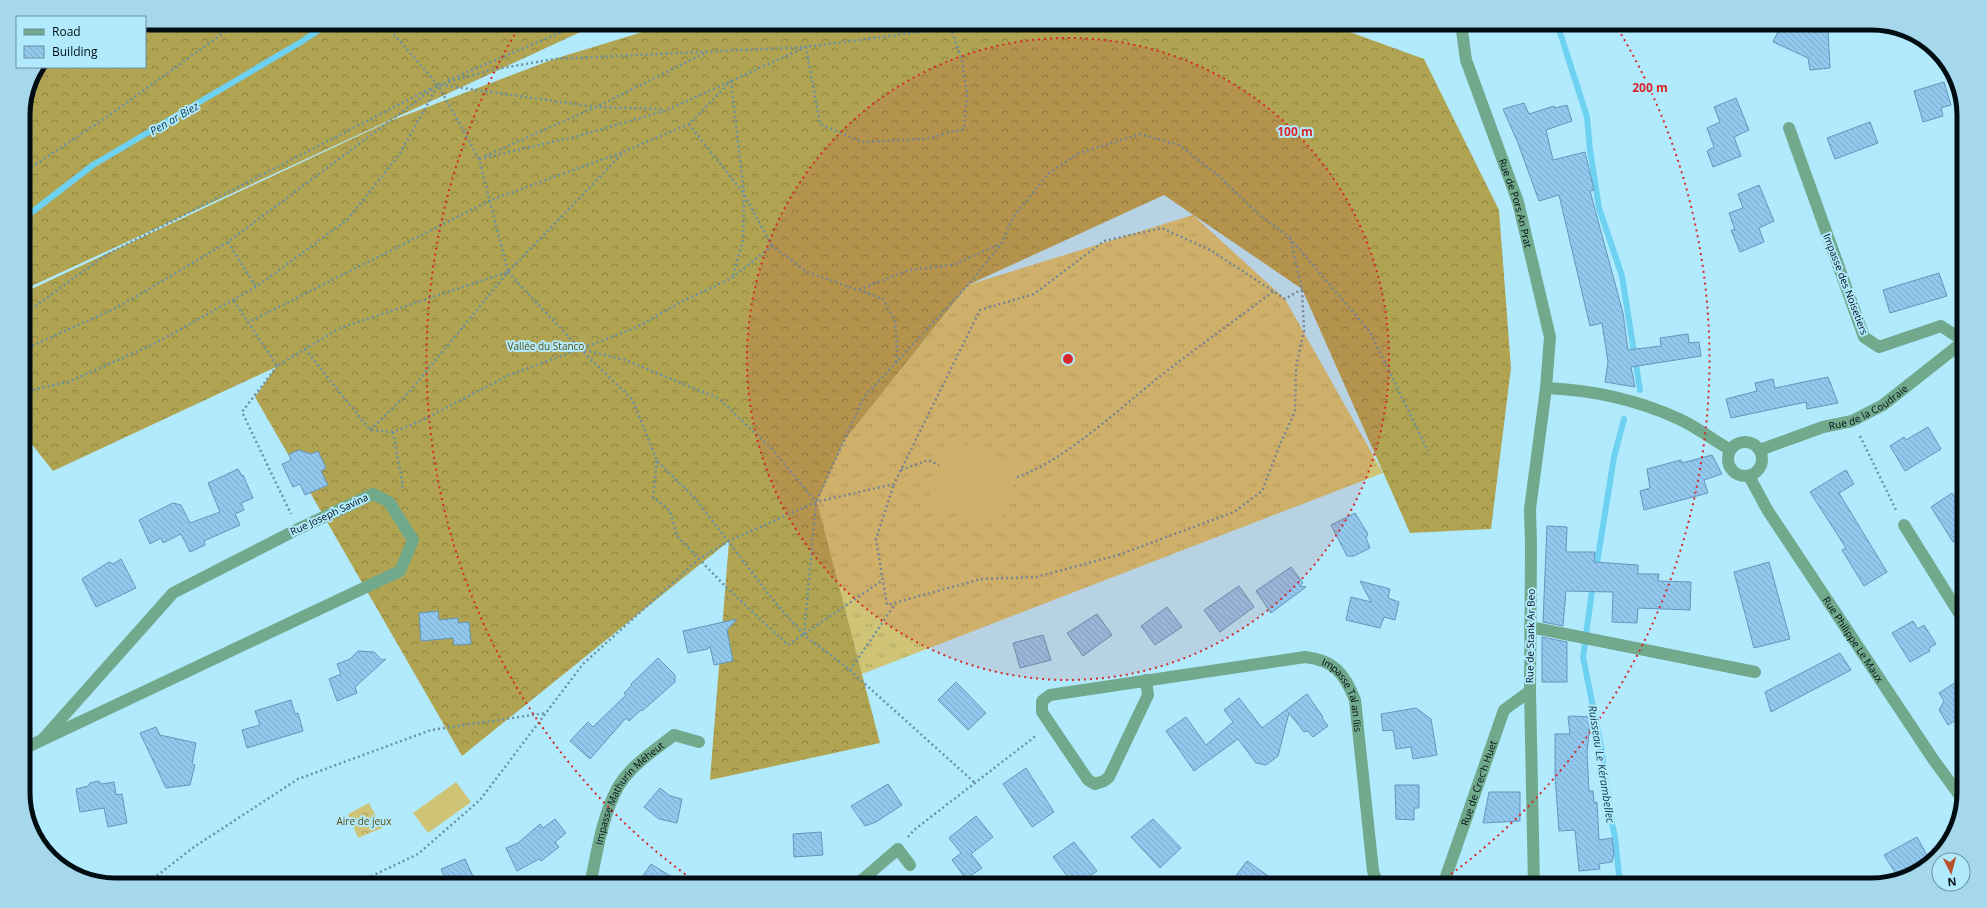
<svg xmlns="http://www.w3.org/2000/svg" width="1987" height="908" font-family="'Open Sans',sans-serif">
<defs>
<pattern id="grass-tufts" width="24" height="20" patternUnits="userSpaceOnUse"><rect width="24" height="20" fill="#cfc375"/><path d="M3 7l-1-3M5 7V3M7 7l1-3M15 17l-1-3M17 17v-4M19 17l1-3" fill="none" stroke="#b0a664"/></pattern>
<pattern id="forest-crowns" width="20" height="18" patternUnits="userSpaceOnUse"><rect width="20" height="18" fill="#b0a352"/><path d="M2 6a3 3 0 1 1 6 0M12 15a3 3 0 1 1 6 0" fill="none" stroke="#8d8343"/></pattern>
<pattern id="park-crowns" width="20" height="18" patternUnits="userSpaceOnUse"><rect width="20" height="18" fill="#cfc375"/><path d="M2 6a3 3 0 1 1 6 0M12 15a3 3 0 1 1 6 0" fill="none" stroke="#b0a664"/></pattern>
<pattern id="building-back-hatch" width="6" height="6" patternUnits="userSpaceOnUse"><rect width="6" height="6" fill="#92c7ee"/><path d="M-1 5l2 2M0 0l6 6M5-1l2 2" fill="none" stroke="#7caacb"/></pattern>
</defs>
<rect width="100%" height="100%" fill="#b2eafd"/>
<path fill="url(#grass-tufts)" d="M 1193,215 L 1285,299 L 1383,473 L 862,674 L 816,502 L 844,441 L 968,285 Z"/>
<path fill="url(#forest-crowns)" d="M 145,23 L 600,23 L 23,290 L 23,109 L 30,79 L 38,67 L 145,67 Z
M 672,23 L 1325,23 L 1424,59 L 1499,210 L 1511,368 L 1491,529 L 1410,533 L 1302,289 L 1164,195 L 968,285 L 844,441 L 817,502 L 880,743 L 710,780 L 729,541 L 462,756 L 255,397 L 276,367 L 53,471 L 23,433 L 23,293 L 390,121 L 554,59 Z"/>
<path fill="url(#park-crowns)" d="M 369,803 L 382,828 L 358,838 L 348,814 Z"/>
<path fill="#cfc375" d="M 948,439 L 1021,464 L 999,527 L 927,502 Z
M 456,782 L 471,802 L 428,833 L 413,813 Z"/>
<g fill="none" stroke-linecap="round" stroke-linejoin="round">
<path stroke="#6dd1f1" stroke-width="6" d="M 1557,23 L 1587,117 L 1590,150 L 1599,208 L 1622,276 L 1640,390
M 23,219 L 93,165 L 301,42 L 329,23
M 1596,569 L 1614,457 L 1624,419
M 1586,634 L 1593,584
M 1585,643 L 1583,657 L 1602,752 L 1608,804 L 1615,837 L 1620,885"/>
</g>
<path fill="url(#building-back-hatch)" stroke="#6396bb" d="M 1782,23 L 1791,23 L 1813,32 L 1828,31 L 1830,68 L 1810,70 L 1808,58 L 1773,42 Z
M 1944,82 L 1951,105 L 1941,108 L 1943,116 L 1923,122 L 1914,91 Z
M 1736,98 L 1749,130 L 1734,137 L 1741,156 L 1713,167 L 1707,151 L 1714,147 L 1707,128 L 1720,122 L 1714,107 Z
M 1524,103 L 1529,114 L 1554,106 L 1555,108 L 1567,105 L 1572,121 L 1546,130 L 1553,160 L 1585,152 L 1594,190 L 1590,191 L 1623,313 L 1628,350 L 1661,346 L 1660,338 L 1688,334 L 1689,343 L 1699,342 L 1701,356 L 1631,367 L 1635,387 L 1605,382 L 1608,362 L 1602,323 L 1590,326 L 1559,195 L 1539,201 L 1518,143 L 1503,109 Z
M 1870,122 L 1878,143 L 1835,159 L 1827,138 Z
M 1759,185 L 1774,221 L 1759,228 L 1764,242 L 1740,252 L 1731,230 L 1735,230 L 1729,213 L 1743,208 L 1738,194 Z
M 1939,273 L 1947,296 L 1890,313 L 1883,290 Z
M 1828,377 L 1838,403 L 1807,409 L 1806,402 L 1731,418 L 1726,399 L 1757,391 L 1755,383 L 1773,379 L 1775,388 Z
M 1928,427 L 1941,449 L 1905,471 L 1890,446 L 1904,437 L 1906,440 Z
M 299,450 L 311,454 L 318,451 L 326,468 L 321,471 L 328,485 L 305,495 L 300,484 L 293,487 L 282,464 L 291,460 L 289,454 Z
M 1712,455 L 1722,474 L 1704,480 L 1708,493 L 1644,510 L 1640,491 L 1650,488 L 1647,469 L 1681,460 L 1682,463 Z
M 238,469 L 242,476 L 243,475 L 253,498 L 241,503 L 244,510 L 235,514 L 240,525 L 204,541 L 205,545 L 190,552 L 181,534 L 163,543 L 161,538 L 150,544 L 139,520 L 173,503 L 181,505 L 190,523 L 220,512 L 208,483 Z
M 1846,470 L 1854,484 L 1839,493 L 1887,572 L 1864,586 L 1842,550 L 1846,548 L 1810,492 Z
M 1952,493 L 1964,512 L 1964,536 L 1953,542 L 1931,507 Z
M 1355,513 L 1368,534 L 1366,538 L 1370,548 L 1354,556 L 1347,556 L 1331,525 Z
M 1547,526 L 1567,527 L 1566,552 L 1595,552 L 1594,562 L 1638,565 L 1638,574 L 1659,574 L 1658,581 L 1691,582 L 1690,610 L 1638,608 L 1637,623 L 1612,622 L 1613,592 L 1566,591 L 1563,626 L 1543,622 Z
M 121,559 L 136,588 L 96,607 L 82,579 L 109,562 L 113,564 Z
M 1769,562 L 1790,639 L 1754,648 L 1734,572 Z
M 1291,567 L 1303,583 L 1299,586 L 1306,587 L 1271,613 L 1256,591 Z
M 1360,581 L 1390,589 L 1388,598 L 1399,602 L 1395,620 L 1384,617 L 1380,628 L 1346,620 L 1351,597 L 1371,602 Z
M 1239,586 L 1254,607 L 1220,632 L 1204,610 Z
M 1167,607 L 1182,627 L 1155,645 L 1141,626 Z
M 438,611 L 439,620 L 458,618 L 458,623 L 469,622 L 471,644 L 454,645 L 453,638 L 421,641 L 419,613 Z
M 1097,614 L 1112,635 L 1083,656 L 1067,633 Z
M 737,619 L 727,630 L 733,661 L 714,665 L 710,646 L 708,649 L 688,653 L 683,631 Z
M 1913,621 L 1918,629 L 1924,625 L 1936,644 L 1929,648 L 1930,651 L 1910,662 L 1892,633 Z
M 1043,635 L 1051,660 L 1020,668 L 1013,643 Z
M 1542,637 L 1567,642 L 1567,682 L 1542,682 Z
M 358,651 L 374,652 L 382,660 L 386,659 L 355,687 L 357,693 L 337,701 L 329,679 L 341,674 L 337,664 L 350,659 Z
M 1840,653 L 1851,670 L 1771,712 L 1765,692 Z
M 658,658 L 675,675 L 675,682 L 642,711 L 641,710 L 629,721 L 626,718 L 590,759 L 570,741 L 588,722 L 593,727 L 626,695 L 624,693 L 632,685 L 631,684 Z
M 1964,677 L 1964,715 L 1948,725 L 1939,710 L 1944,701 L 1939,693 Z
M 956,682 L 986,713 L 968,730 L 938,700 Z
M 1307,694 L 1323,717 L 1322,718 L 1328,726 L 1313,737 L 1308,731 L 1304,732 L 1289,713 L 1278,756 L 1266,765 L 1256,763 L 1238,739 L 1194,771 L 1166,731 L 1186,717 L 1206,745 L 1233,722 L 1224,710 L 1239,698 L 1262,728 Z
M 291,700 L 295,714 L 298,713 L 303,731 L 247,748 L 242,730 L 260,725 L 255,711 Z
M 1416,708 L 1431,719 L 1437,755 L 1413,759 L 1411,747 L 1396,749 L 1393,730 L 1383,731 L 1381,714 Z
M 1571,716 L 1591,717 L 1587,752 L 1589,791 L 1593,791 L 1594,803 L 1597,802 L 1599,840 L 1612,838 L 1614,853 L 1612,862 L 1599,864 L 1600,869 L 1579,871 L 1575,830 L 1559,831 L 1555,776 L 1555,734 L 1570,734 L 1568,717 Z
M 156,727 L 160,735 L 196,743 L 192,764 L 195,765 L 190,785 L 166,788 L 140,733 Z
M 1026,768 L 1054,812 L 1032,827 L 1003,784 Z
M 98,781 L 102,784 L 114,782 L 116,795 L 122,794 L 127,823 L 108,827 L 104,808 L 80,812 L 76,789 L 88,786 L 90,783 Z
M 888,784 L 902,805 L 876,822 L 865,826 L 851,806 Z
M 1395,785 L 1419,785 L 1419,808 L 1414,808 L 1414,820 L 1396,819 Z
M 660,788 L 670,796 L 682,799 L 677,823 L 659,819 L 644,807 Z
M 1489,792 L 1520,792 L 1520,821 L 1483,823 Z
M 976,816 L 993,837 L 971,854 L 982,868 L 966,879 L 952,860 L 961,853 L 949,838 Z
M 555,819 L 566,833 L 555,842 L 559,847 L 541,861 L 539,859 L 517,871 L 506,848 L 518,843 L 540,824 L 543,828 Z
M 1153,819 L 1181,848 L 1160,868 L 1131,837 Z
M 821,832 L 823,855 L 794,857 L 793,834 Z
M 1917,837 L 1930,861 L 1923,869 L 1898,877 L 1884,855 Z
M 1074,842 L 1097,871 L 1078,885 L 1074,885 L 1053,857 Z
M 465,859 L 477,885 L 448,885 L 441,869 Z
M 1247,861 L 1281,885 L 1229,885 Z
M 651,864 L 685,885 L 637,885 Z"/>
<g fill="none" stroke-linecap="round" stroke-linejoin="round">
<path stroke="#6b92a0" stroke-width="2.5" stroke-dasharray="2 3" stroke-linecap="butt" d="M 384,23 L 438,85 L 479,159 L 508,272
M 448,80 L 583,23
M 731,81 L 744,194 L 772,246
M 441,85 L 596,107 L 664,109
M 689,124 L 744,194 L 743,241 L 732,278
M 485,156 L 596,107 L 705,53
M 479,159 L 578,136 L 667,110 L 806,47 L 987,23
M 23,173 L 111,114 L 237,23
M 1290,238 L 1370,332 L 1428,451
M 228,242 L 256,287
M 859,290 L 883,299 L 895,321 L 897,347 L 896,362
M 234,301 L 277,366 L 340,328 L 508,272 L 625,151 L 689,124 L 731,81
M 23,315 L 104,256 L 431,88
M 247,323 L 491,200 L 623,152
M 305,349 L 370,430 L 393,432 L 423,420 L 507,376 L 580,349
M 23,350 L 118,307 L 228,242 L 438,85 L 491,70 L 554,59 L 806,47 L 820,124 L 862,142 L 924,139 L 964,129 L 967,93 L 962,60 L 951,29
M 277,366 L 242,412 L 291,514
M 23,392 L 68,382 L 152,345 L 256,287 L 347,220 L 399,155 L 437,87
M 370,430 L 411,390 L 508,272 L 580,349 L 625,360 L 718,398 L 772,449 L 816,502
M 393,432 L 403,486 L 399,490
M 1860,436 L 1896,510
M 657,461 L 653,497 L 670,511 L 677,536 L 726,587 L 788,645 L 883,580
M 901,470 L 928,460 L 939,465
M 1017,477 C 1062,462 1116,412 1154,381 C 1193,350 1234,321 1274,291
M 804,635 L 816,502 L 864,397 L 968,285 L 1002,243 L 1012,219 L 1048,174 L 1077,154 L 1140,134 L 1179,145 L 1219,176 L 1256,212 L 1290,238 L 1302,289 L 1304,331 L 1296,367 L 1295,412 L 1281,442 L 1262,491 L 1234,512 L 1118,555 L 1036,577 L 981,579 L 887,605 L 876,539 L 894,484
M 850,670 L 896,603
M 974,782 L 844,665 L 804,635 L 774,601 L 694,497 L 657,461 L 632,399 L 580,349 L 635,328 L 683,301 L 732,278 L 772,246 L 807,272 L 858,290 L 909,270 L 953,265 L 1000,244
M 908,837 L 914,830 L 1037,735
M 145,885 L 194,847 L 298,779 L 431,730 L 546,713
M 353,885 L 418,854 L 480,800 L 583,664 L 699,559 L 729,541 L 816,502 L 894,484 L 980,310 L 1034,294 L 1104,241 L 1162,228 L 1212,251 L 1285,299 L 1302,289"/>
<g stroke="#71a98c" stroke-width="12">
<path id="s1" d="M 1461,23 L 1466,60 L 1518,202 L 1550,337 L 1546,388 L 1530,509 L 1531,545 L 1530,691 L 1534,885"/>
<path d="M 1546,388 C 1592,390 1638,400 1679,419 C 1697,427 1713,440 1729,449"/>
<circle cx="1745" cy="459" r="17"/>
<path id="s2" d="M 1760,450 L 1823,427 L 1852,421 L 1883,405 L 1964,341 L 1941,326 L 1879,347 L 1864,337 L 1789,128"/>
<path id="s3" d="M 1749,476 L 1768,511 L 1933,759 L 1963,800"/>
<path d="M 1904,525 L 1964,621"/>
<path d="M 1530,627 L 1755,672"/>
<path id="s4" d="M 1146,680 L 1148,695 L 1109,777 L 1104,781 L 1095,784 L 1088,780 L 1042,712 L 1042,701 L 1050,695 L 1305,657 C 1334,660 1345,674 1355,700 L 1373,871 L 1378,885"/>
<path d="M 23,749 L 400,571 L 413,540 L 389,502 L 373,494 L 298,529 L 173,593 L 43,739"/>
<path id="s5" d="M 590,885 C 597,853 602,816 618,787 C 631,765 655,750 674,735 L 699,742"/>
<path d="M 856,885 L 898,849 L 910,865"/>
<path id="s6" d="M 1443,885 L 1504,710 L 1530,691"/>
</g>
</g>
<circle cx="1068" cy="359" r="321" fill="#d62828" fill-opacity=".12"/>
<g fill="none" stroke="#d62828" stroke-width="2" stroke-dasharray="2 4">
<circle cx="1068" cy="359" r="321"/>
<path d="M700 885A642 642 0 0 1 521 24M1615 24A642 642 0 0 1 1436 885"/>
</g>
<g text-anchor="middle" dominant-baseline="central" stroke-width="4" stroke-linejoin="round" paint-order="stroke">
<g font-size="10" fill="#000e14" stroke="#b2eafd">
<text stroke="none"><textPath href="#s1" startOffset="189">Rue de Pors An Prat</textPath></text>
<text transform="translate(1846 284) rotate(69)">Impasse des Noisetiers</text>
<text stroke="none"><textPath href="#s2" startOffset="117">Rue de la Coudraie</textPath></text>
<text transform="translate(329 514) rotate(-25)">Rue Joseph Savina</text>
<text transform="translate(1530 636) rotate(-89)">Rue de Stank Ar Beo</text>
<text stroke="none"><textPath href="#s3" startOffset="194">Rue Philippe Le Maux</textPath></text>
<text stroke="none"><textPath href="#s4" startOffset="551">Impasse Tal an Ilis</textPath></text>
<text stroke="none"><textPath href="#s6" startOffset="108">Rue de Crec'h Huet</textPath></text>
<text stroke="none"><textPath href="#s5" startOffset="103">Impasse Mathurin Méheut</textPath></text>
</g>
<g font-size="10" fill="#574e0f" stroke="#b2eafd">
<text x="546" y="346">Vallée du Stanco</text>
<text x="364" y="821">Aire de jeux</text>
</g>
<g font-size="11" font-style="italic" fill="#13404e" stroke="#b2eafd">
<text transform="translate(174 118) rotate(-30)">Pen ar Biez</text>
<text transform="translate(1602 764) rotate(81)">Ruisseau Le Kérambellec</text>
</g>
</g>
<path d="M0 0H1987V908H0ZM115 30H1872A85 85 0 0 1 1957 115V793A85 85 0 0 1 1872 878H115A85 85 0 0 1 30 793V115A85 85 0 0 1 115 30Z" fill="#a4d8ea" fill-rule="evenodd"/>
<path fill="none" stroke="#000e14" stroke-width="5" d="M115 30H1872A85 85 0 0 1 1957 115V793A85 85 0 0 1 1872 878H115A85 85 0 0 1 30 793V115A85 85 0 0 1 115 30Z"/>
<circle cx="1068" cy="359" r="6" fill="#d62828" stroke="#b2eafd" stroke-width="2"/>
<g font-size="12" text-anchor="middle" font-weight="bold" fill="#d62828" stroke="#b2eafd" stroke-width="4" stroke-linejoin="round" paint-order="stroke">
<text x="1650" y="92">200 m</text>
<text x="1295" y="136">100 m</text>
</g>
<rect x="16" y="16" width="130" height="52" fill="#b2eafd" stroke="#6b92a0"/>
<rect x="24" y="29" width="20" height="6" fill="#71a98c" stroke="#6b92a0"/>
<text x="52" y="36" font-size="12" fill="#000e14">Road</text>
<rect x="24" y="46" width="20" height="12" fill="url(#building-back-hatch)" stroke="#6b92a0"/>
<text x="52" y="56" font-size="12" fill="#000e14">Building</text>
<g transform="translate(1951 872) rotate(174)"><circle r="19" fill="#b2eafd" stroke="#6b92a0"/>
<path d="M0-3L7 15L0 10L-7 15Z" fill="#b95229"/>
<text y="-6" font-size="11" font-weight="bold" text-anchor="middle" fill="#000e14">N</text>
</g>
</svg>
